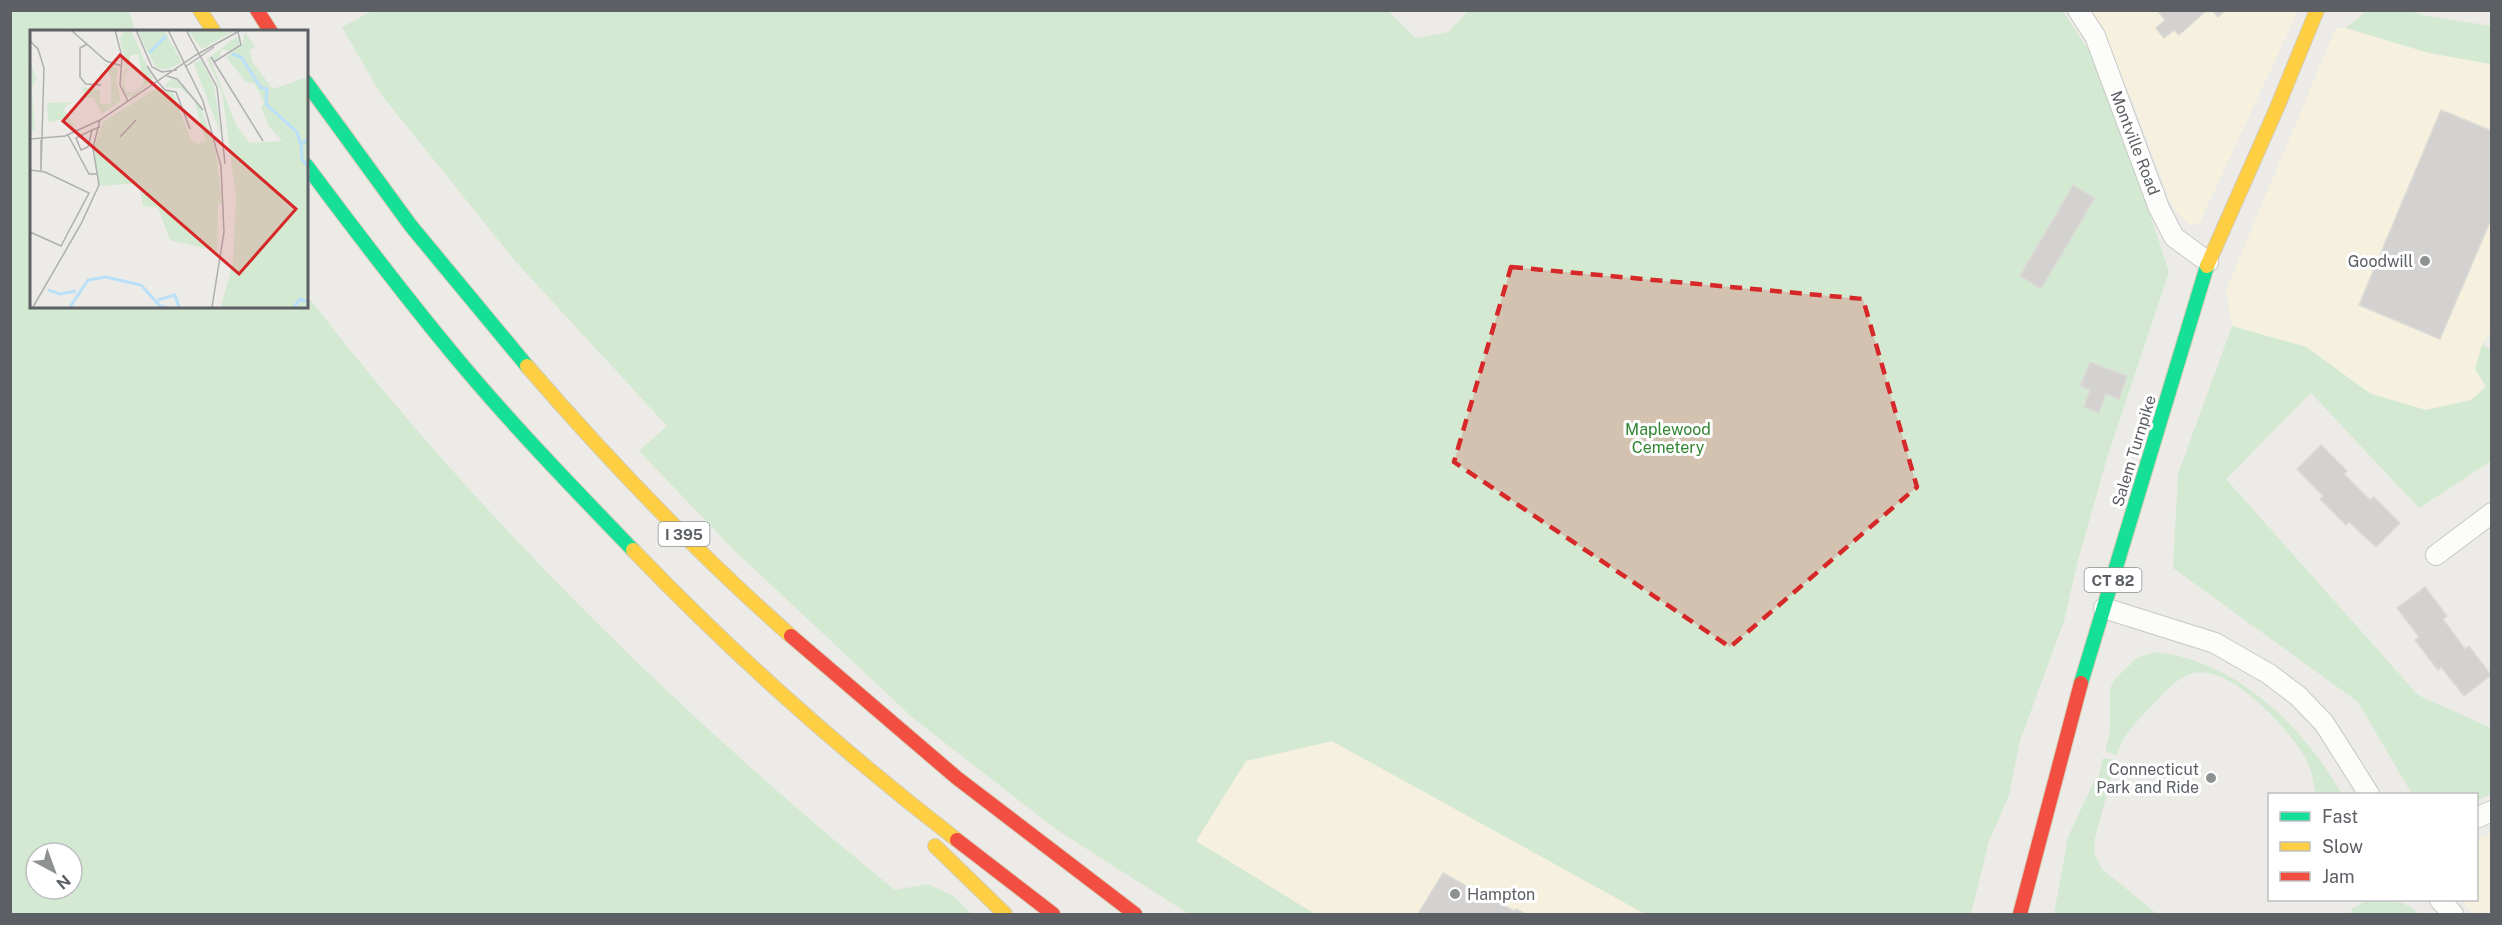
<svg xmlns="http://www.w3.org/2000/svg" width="2502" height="925" font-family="'Public Sans',sans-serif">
<rect width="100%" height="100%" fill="#ecebe7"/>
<path fill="#f6f0df" d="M 2088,11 L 2298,11 L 2199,224 L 2188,224 L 2173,208 L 2132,100 L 2101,29 Z
M 2336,28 L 2346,28 L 2429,53 L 2491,64 L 2491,330 L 2482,344 L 2486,386 L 2471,400 L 2426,410 L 2371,394 L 2306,347 L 2232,326 L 2226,290 Z
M 1332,741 L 1645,914 L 1315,914 L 1196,841 L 1246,761 Z
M 2491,834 L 2491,914 L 2473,914 L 2461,900 L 2476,900 L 2477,840 Z"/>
<path fill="#d4e9d2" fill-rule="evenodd" d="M 374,10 L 1387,10 L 1415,38 L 1448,32 L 1469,10 L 2063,11 L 2095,60 L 2132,159 L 2169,272 L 2107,458 L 2077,564 L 2064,621 L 2020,741 L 2009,795 L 1989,841 L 1971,914 L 1645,914 L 1332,741 L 1246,761 L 1196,841 L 1315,914 L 1189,914 L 1057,830 L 913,718 L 734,550 L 639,451 L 667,426 L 516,262 L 380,93 L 342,27 Z
M 10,11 L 129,11 L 135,31 L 32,32 L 32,306 L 306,306 L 306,294 C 477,516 678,714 895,890 L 928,884 L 953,896 L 972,914 L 11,914 ZM 36,853 L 72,853 L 72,889 L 36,889 Z
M 2366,11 L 2411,11 L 2423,15 L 2491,26 L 2491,64 L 2429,53 L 2346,28 Z
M 2232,326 L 2306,347 L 2371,394 L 2426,410 L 2471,400 L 2486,387 L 2475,369 L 2482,344 L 2491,350 L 2491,461 L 2419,508 L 2311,393 L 2226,479 L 2418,695 L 2491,728 L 2491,794 L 2477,801 L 2476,794 L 2412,794 L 2358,702 L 2173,568 L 2178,474 Z
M 2157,652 C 2239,662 2303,727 2342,794 L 2316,794 C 2313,783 2312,769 2306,759 C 2290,730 2231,665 2194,673 C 2177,677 2165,692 2154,703 C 2140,718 2122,735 2117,755 L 2105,751 L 2110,732 L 2110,689 L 2114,680 L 2138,657 Z
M 2103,758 L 2116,760 L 2094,842 L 2095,854 L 2102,869 L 2157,914 L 2054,914 L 2068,837 L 2095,779 L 2098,779 Z
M 2368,900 C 2390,900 2403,899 2419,914 L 2349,914 L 2353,908 Z"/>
<path fill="#d3d2d0" stroke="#dcdad6" stroke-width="1.5" d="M 2157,10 L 2207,10 L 2179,35 L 2174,30 L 2164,38 L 2156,28 L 2165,20 Z
M 2212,10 L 2225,10 L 2218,17 Z
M 2441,110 L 2492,131 L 2492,217 L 2440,339 L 2359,305 Z
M 2073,185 L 2095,198 L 2041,289 L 2020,276 Z
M 2090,362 L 2127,376 L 2119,399 L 2106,394 L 2099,413 L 2084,407 L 2090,390 L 2080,386 Z
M 2321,445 L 2347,471 L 2344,474 L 2370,500 L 2374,497 L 2400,523 L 2376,547 L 2349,522 L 2346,525 L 2320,499 L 2323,496 L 2297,469 Z
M 2425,587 L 2447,616 L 2443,619 L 2465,649 L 2469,646 L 2491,675 L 2464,696 L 2441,667 L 2438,670 L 2415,640 L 2419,637 L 2397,608 Z
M 1443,873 L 1482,895 L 1483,893 L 1514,911 L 1516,909 L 1526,914 L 1418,914 Z"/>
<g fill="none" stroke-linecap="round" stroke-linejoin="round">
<defs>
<path id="street" d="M 2078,10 L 2095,36 L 2159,208 L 2174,237 L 2208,262
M 2436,555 L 2492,513
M 2104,608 L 2215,643 L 2269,674 L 2298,696 L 2324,723 L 2369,794
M 2476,818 L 2492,811
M 2440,900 L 2453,914"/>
<path id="fast" d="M 306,82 L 411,226 L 527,366
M 306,165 C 359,236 412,306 469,373 C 521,434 577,492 633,550
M 2081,683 L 2207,266"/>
<path id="slow" d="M 200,10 L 214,32
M 2207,266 L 2276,110 L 2317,10
M 527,366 C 609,461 697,553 791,636
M 633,550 C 733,654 843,752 957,840
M 935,846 L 1005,914"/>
<path id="jam" d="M 257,10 L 271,32
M 791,636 L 957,778 L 1135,914
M 957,840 L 1053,914
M 2020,914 L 2081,683"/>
</defs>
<use href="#street" stroke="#c7c8c7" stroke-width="22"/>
<use href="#fast" stroke="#d5cbb4" stroke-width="16"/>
<use href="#slow" stroke="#d5cbb4" stroke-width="16"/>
<use href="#jam" stroke="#d5cbb4" stroke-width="16"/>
<use href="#street" stroke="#fcfcfb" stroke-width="20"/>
<use href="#fast" stroke="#16e098" stroke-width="14"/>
<use href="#slow" stroke="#ffcf43" stroke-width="14"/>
<use href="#jam" stroke="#f24e42" stroke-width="14"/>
</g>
<path fill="#d62828" fill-opacity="0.2" stroke="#d62828" stroke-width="4.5" stroke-dasharray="12 8" stroke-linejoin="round" d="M 1511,267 L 1863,299 L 1917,487 L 1730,647 L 1454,462 Z"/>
<g fill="#8e9192" stroke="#fff" stroke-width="2">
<circle cx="2425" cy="261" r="6"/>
<circle cx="2211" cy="778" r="6"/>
<circle cx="1455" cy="894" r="6"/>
</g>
<g text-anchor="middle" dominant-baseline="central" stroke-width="6" stroke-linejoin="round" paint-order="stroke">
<g fill="#fff" stroke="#8d9093" stroke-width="1.5">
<rect x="658.5" y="522" width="51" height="24" rx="4.5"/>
<rect x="2084.5" y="568" width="57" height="24" rx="4.5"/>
</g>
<g font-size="15" font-weight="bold" fill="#5c6065">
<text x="684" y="534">I 395</text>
<text x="2113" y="580">CT 82</text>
</g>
<g font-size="16" fill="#5c6065" stroke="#fff">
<text transform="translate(2135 143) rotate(69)">Montville Road</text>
<text transform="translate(2134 451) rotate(-73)">Salem Turnpike</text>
</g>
<g font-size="16" fill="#5c6065" stroke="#fff" text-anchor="end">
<text x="2413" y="261">Goodwill</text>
<text x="2199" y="769">Connecticut<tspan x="2199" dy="18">Park and Ride</tspan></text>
<text x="1467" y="894" text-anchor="start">Hampton</text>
</g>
<g font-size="16" fill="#328633" stroke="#fff">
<text x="1668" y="429">Maplewood<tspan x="1668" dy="18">Cemetery</tspan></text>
</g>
</g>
<g transform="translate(30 30)">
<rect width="278" height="278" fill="#ecebe7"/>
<path d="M 95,0 L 101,0 L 123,49 L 102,67 L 97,66 L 93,59 L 92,51 L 95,39 L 99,38 L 93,49 L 96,62 L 105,62 L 114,54 L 108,24 L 100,26 L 100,35 L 96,35 L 90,9 ZM 107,0 L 134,0 L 152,32 L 139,39 L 126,38 ZM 157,0 L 204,0 L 204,1 L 172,19 ZM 215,2 L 225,17 L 220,20 L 223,33 L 243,59 L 277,47 L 277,277 L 191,277 L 203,232 L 206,167 L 192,62 L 177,29 L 206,7 L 211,9 L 208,16 L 192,27 L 199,21 L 191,19 L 190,27 L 185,30 L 180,28 L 207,97 L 220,113 L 252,111 L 239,96 L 231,77 L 234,73 L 225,54 L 216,52 L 198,30 L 197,26 L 212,15 ZM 0,29 L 6,49 L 2,58 L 5,101 L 0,100 ZM 171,30 L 184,55 L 191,105 L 164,34 ZM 75,34 L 88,39 L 86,50 L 91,71 L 72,84 L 63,67 L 55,68 L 52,57 L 70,60 L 70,74 L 81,74 L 81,47 ZM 142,48 L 145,49 L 164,69 L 171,78 L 186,121 L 192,173 L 188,174 L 187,221 L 140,210 L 128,178 L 113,176 L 109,153 L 69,156 L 64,118 L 73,92 L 127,58 L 143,62 L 161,110 L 168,114 L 176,111 L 164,70 L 150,58 L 134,57 ZM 42,72 L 33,79 L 46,98 L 34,89 L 18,92 L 17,73 Z" fill="#d4e9d2"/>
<path fill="none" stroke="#badff8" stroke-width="3" d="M 119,23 L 136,6M 202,24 L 211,27 L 231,58 L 237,59 L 236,74 L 267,102 L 271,114M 278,109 L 271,115 L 272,129 L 278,137M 278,138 L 278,160M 18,260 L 30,264 L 46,261M 128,270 L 145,265 L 149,277M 40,277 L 58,250 L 76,247 L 111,255 L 130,276 L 136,277M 264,277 L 270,269 L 278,272"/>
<path fill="none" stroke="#aeafaf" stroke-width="1.5" d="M 41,0 L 76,31 L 92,36M 85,0 L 92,27 L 90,55 L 98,71M 106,0 L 122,37 L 132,42 L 147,40M 138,0 L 173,71 L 191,136 L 194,202 L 182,277M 156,0 L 187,57 L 195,134M 0,11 L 8,19 L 14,38 L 11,141M 57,14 L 50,18 L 50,47 L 56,54 L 71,55M 181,27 L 233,111M 184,32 L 211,15 L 208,2M 117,36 L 128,52M 155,37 L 184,17M 137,46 L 147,49 L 173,80M 128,52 L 135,60 L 146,62 L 160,99M 62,100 L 58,117 L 51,120 L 46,108 L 62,100 L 70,97M 38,105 L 59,144 L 67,144M 90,107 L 106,90M 0,109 L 35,106 L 70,90 L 166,25 L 211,0M 0,140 L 15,142 L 59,163 L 31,216 L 0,202M 11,141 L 11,110M 3,277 L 51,194 L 69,155 L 63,118 L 70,90"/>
<path fill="#d62828" fill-opacity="0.15" stroke="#d62828" stroke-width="3" d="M 90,25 L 266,179 L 209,244 L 33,91 Z"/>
<rect width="278" height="278" fill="none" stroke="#5c6065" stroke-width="3"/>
</g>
<rect width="2502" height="925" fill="none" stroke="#5c6065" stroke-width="24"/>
<rect x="2268" y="793" width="210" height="108" fill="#ffffff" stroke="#bebfc1" stroke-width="1.5"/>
<rect x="2280" y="812" width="30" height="9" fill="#16e098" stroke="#bebfc1" stroke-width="1.5"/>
<text x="2322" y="823" font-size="18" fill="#5c6065">Fast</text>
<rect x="2280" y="842" width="30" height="9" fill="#ffcf43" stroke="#bebfc1" stroke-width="1.5"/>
<text x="2322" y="853" font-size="18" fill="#5c6065">Slow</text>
<rect x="2280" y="872" width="30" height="9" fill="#f24e42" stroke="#bebfc1" stroke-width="1.5"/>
<text x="2322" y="883" font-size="18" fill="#5c6065">Jam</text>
<g transform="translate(54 871) rotate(139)"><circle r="28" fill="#ffffff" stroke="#bebfc1" stroke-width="1.5"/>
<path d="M0-4.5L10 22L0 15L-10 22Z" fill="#8e9192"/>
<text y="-9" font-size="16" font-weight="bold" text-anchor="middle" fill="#5c6065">N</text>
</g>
</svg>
